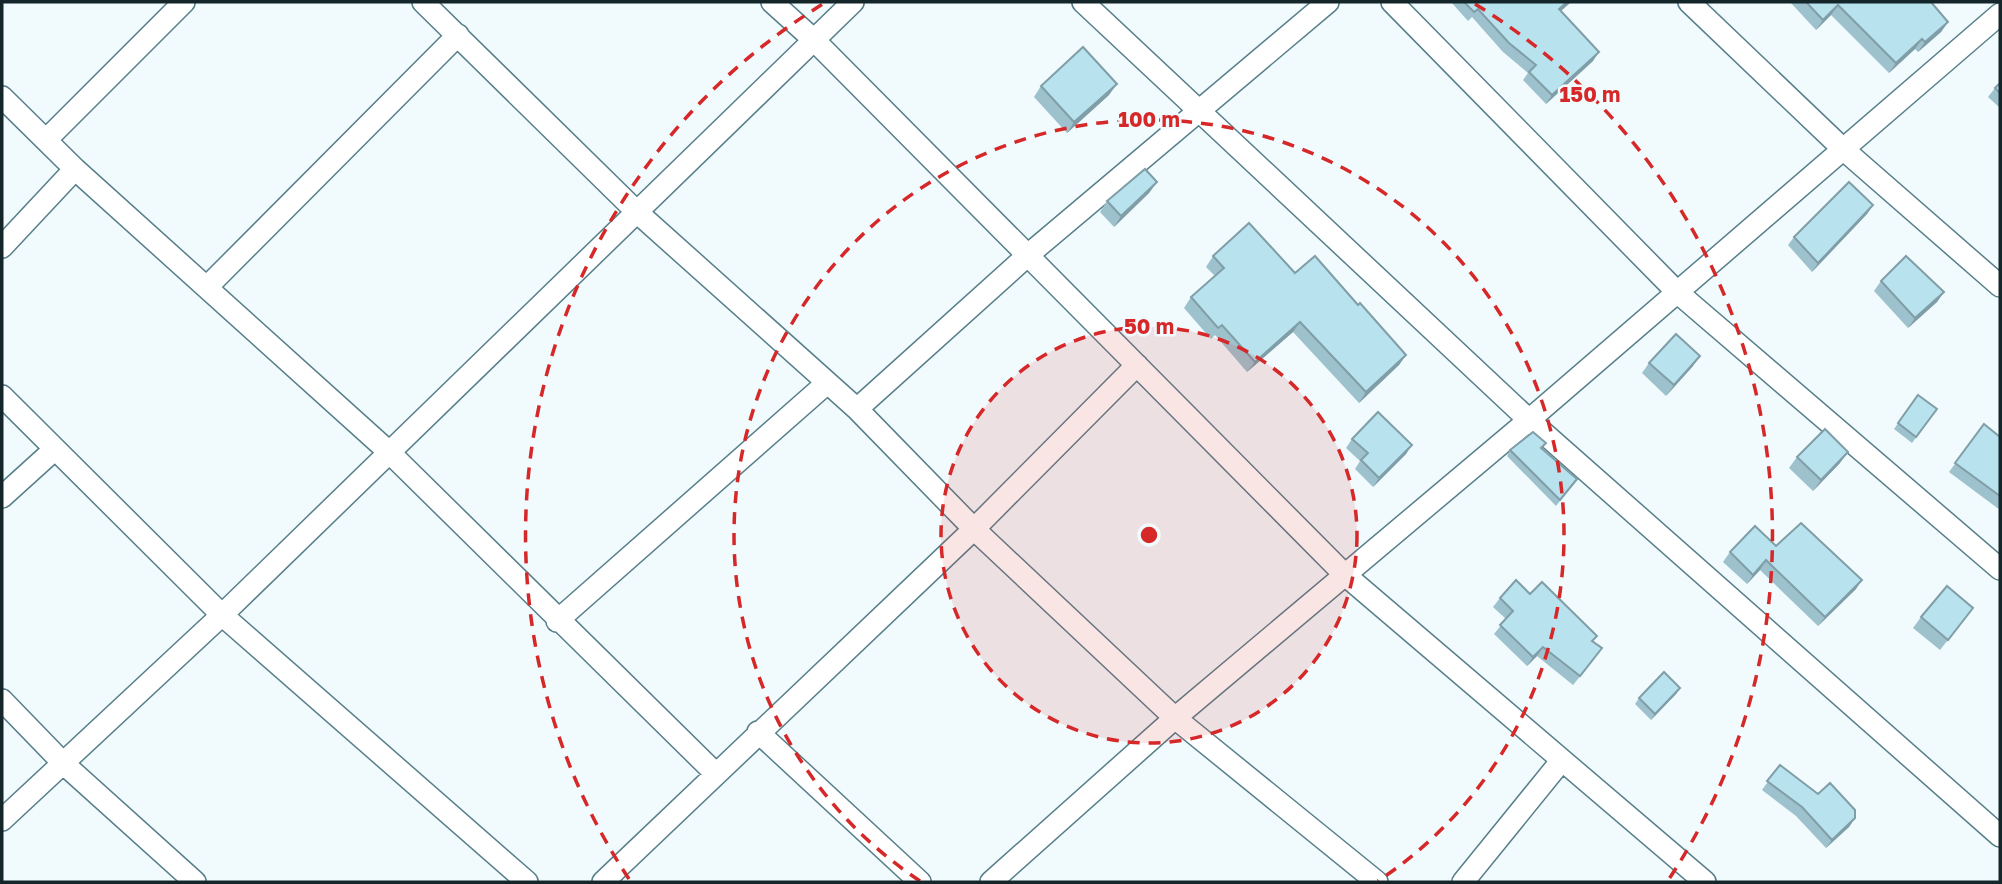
<svg xmlns="http://www.w3.org/2000/svg" width="2002" height="884" font-family="'Golos Text',sans-serif">
<rect width="100%" height="100%" fill="#f1fafc"/>
<g fill="none" stroke-linecap="round" stroke-linejoin="round">
<defs>
<path id="minor" d="M 423,2 L 638,213 L 857,409 L 974,529 L 1175,718 L 1377,882
M 772,2 L 814,40 L 1344,574 L 1705,882
M 1083,2 L 1529,420 L 2000,836
M 1392,2 L 1677,292 L 2000,569
M 1689,2 L 1843,149 L 2000,286
M 2,97 L 75,169 L 389,452 L 716,774
M 47,139 L 184,2
M 2,247 L 75,169
M 207,287 L 458,35
M 2,396 L 222,615 L 527,882
M 857,409 L 1028,255 L 1328,2
M 2,497 L 55,449
M 557,621 L 827,383
M 2,700 L 64,764 L 195,882
M 758,732 L 920,882
M 2,820 L 222,615 L 853,2
M 603,882 L 974,529 L 1137,365
M 991,882 L 1175,718 L 1529,420 L 2000,14
M 1463,882 L 1562,760"/>
</defs>
<use href="#minor" stroke="#577f8a" stroke-width="24"/>
<use href="#minor" stroke="#fff" stroke-width="21"/>
</g>
<path fill="#9dc2cd" d="M 1451,2 L 1571,2 L 1561,11 L 1593,61 L 1546,104 L 1523,80 L 1528,73 L 1503,52 L 1472,17 L 1468,21 Z
M 1790,2 L 1931,2 L 1948,22 L 1941,32 L 1918,52 L 1915,49 L 1889,73 L 1831,15 L 1816,30 Z
M 2000,83 L 2000,108 L 1988,97 L 1995,88 Z
M 1041,86 L 1109,95 L 1067,133 L 1034,97 Z
M 1157,182 L 1149,193 L 1114,227 L 1100,212 L 1107,201 Z
M 1873,205 L 1867,214 L 1812,272 L 1788,245 L 1794,237 Z
M 1213,256 L 1295,273 L 1358,305 L 1406,355 L 1399,365 L 1359,403 L 1293,332 L 1247,372 L 1215,335 L 1211,339 L 1184,308 L 1191,297 L 1215,276 L 1206,267 Z
M 1881,281 L 1944,292 L 1937,302 L 1908,328 L 1874,291 Z
M 1649,363 L 1693,366 L 1666,396 L 1642,373 Z
M 1918,395 L 1937,409 L 1912,443 L 1894,429 Z
M 1984,424 L 2000,437 L 2000,510 L 1949,472 Z
M 1352,439 L 1406,454 L 1373,487 L 1355,469 L 1360,461 L 1346,448 Z
M 1546,443 L 1542,449 L 1577,479 L 1556,506 L 1507,456 L 1510,450 Z
M 1797,457 L 1840,463 L 1813,491 L 1789,468 Z
M 1776,546 L 1856,589 L 1818,626 L 1760,570 L 1747,584 L 1723,562 L 1730,552 Z
M 1500,598 L 1597,636 L 1593,641 L 1595,658 L 1573,685 L 1537,656 L 1527,666 L 1494,634 L 1506,619 L 1493,607 Z
M 1973,608 L 1940,650 L 1913,628 L 1921,617 Z
M 1680,688 L 1676,694 L 1651,720 L 1635,704 L 1639,698 Z
M 1780,765 L 1818,794 L 1855,818 L 1849,827 L 1826,848 L 1796,816 L 1762,790 Z"/>
<path fill="#809ea7" d="M 1567,2 L 1571,2 L 1553,18 L 1559,9 Z
M 1838,5 L 1831,15 L 1816,30 L 1823,20 Z
M 1948,22 L 1941,32 L 1918,52 L 1925,42 Z
M 1922,39 L 1915,49 L 1889,73 L 1896,63 Z
M 1599,52 L 1593,61 L 1546,104 L 1552,95 Z
M 1117,84 L 1109,95 L 1067,133 L 1074,122 Z
M 1157,182 L 1149,193 L 1114,227 L 1121,216 Z
M 1873,205 L 1867,214 L 1812,272 L 1818,263 Z
M 1944,292 L 1937,302 L 1908,328 L 1915,318 Z
M 1300,322 L 1293,332 L 1247,372 L 1255,362 Z
M 1406,355 L 1399,365 L 1359,403 L 1366,392 Z
M 1700,356 L 1693,366 L 1666,396 L 1674,385 Z
M 1412,445 L 1406,454 L 1373,487 L 1379,478 Z
M 1848,452 L 1840,463 L 1813,491 L 1821,480 Z
M 1766,560 L 1760,570 L 1747,584 L 1753,575 Z
M 1862,580 L 1856,589 L 1818,626 L 1825,617 Z
M 1543,647 L 1537,656 L 1527,666 L 1533,657 Z
M 1680,688 L 1676,694 L 1651,720 L 1655,714 Z
M 1855,818 L 1849,827 L 1826,848 L 1832,840 Z"/>
<path fill="#b7e2ee" stroke="#809ea7" stroke-width="2" d="M 1464,2 L 1567,2 L 1559,9 L 1599,52 L 1552,95 L 1529,72 L 1536,65 L 1509,43 L 1478,9 L 1474,12 Z
M 1806,2 L 1931,2 L 1948,22 L 1925,42 L 1922,39 L 1896,63 L 1838,5 L 1823,20 Z
M 1083,47 L 1117,84 L 1074,122 L 1041,86 Z
M 2000,83 L 2000,93 L 1995,88 Z
M 1145,169 L 1157,182 L 1121,216 L 1107,201 Z
M 1849,182 L 1873,205 L 1818,263 L 1794,237 Z
M 1249,223 L 1295,273 L 1315,256 L 1358,305 L 1360,303 L 1406,355 L 1366,392 L 1300,322 L 1255,362 L 1222,325 L 1218,328 L 1191,297 L 1224,268 L 1213,256 Z
M 1906,256 L 1944,292 L 1915,318 L 1881,281 Z
M 1676,334 L 1700,356 L 1674,385 L 1649,363 Z
M 1918,395 L 1937,409 L 1916,437 L 1898,423 Z
M 1378,412 L 1412,445 L 1379,478 L 1361,460 L 1368,453 L 1352,439 Z
M 1984,424 L 2000,437 L 2000,496 L 1955,463 Z
M 1825,429 L 1848,452 L 1821,480 L 1797,457 Z
M 1533,432 L 1546,443 L 1541,448 L 1577,479 L 1560,500 L 1510,450 Z
M 1801,523 L 1862,580 L 1825,617 L 1766,560 L 1753,575 L 1730,552 L 1755,526 L 1776,546 Z
M 1516,580 L 1530,594 L 1542,582 L 1597,636 L 1592,641 L 1602,648 L 1580,676 L 1543,647 L 1533,657 L 1500,625 L 1513,611 L 1500,598 Z
M 1947,586 L 1973,608 L 1948,640 L 1921,617 Z
M 1664,672 L 1680,688 L 1655,714 L 1639,698 Z
M 1780,765 L 1818,794 L 1830,783 L 1855,810 L 1855,818 L 1832,840 L 1802,807 L 1767,781 Z"/>
<circle cx="1149" cy="535" r="208" fill="#d62828" fill-opacity=".12"/>
<g fill="none" stroke="#d62828" stroke-width="3.5" stroke-dasharray="12 9">
<circle cx="1149" cy="535" r="208"/>
<path d="M920 881A415 415 0 1 1 1378 881"/>
<path d="M629 879A623 623 0 0 1 823 4M1475 4A623 623 0 0 1 1669 879"/>
</g>
<circle cx="1149" cy="535" r="10" fill="#d62828" stroke="#f1fafc" stroke-width="3.5"/>
<g font-size="21" text-anchor="middle" font-weight="bold" fill="#d62828" stroke="#f1fafc" stroke-width="5" stroke-linejoin="round" paint-order="stroke">
<text x="1590" y="102">150 m</text>
<text x="1149" y="127">100 m</text>
<text x="1149" y="334">50 m</text>
</g>
<rect width="2002" height="884" fill="none" stroke="#15262a" stroke-width="7"/>
</svg>
